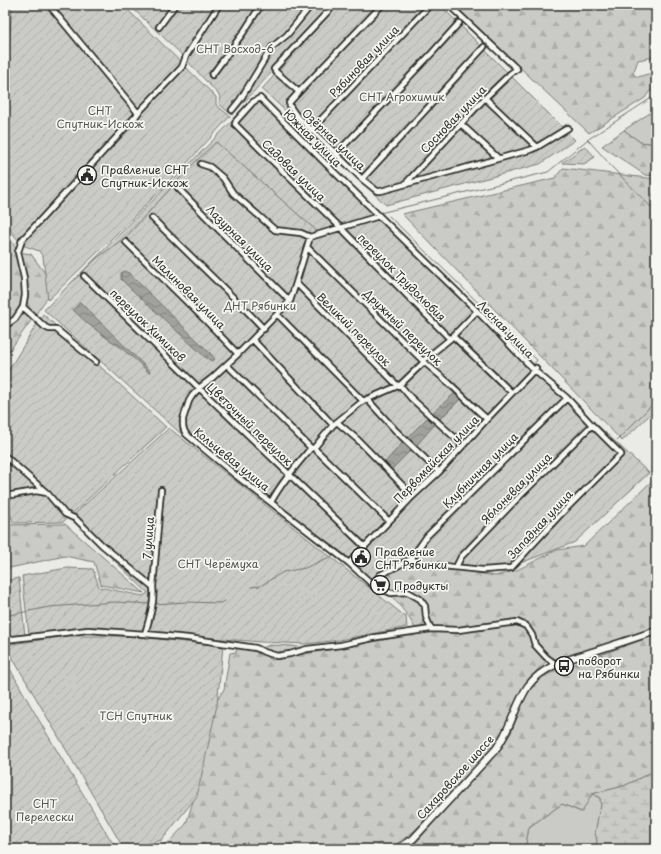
<svg xmlns="http://www.w3.org/2000/svg" width="661" height="854" font-family="'Playpen Sans',sans-serif">
<defs>
<pattern id="forest-firs" width="22" height="20" patternUnits="userSpaceOnUse"><rect width="22" height="20" fill="#cacac7"/><path d="M5 1l3.5 6h-7zM16 11l3.5 6h-7z" fill="#aeaeab"/></pattern>
<pattern id="wetland-marsh" width="20" height="14" patternUnits="userSpaceOnUse"><rect width="20" height="14" fill="#cacac7"/><path d="M1 5h8M5 5V1M11 12h8M15 12V8" fill="none" stroke="#aeaeab"/></pattern>
<pattern id="garden-furrows" width="10" height="10" patternUnits="userSpaceOnUse"><rect width="10" height="10" fill="#cacac7"/><path d="M-1 1l2-2M0 10L10 0M9 11l2-2" fill="none" stroke="#aeaeab"/></pattern>
<pattern id="water-waves" width="16" height="10" patternUnits="userSpaceOnUse"><rect width="16" height="10" fill="#a1a19e"/><path d="M0 5q4-4 8 0t8 0" fill="none" stroke="#838381"/></pattern>
</defs>
<rect width="100%" height="100%" fill="#eaeae6"/>
<filter id="ink" filterUnits="userSpaceOnUse"><feTurbulence type="fractalNoise" baseFrequency=".025" numOctaves="2"/><feDisplacementMap in="SourceGraphic" scale="8" xChannelSelector="R" yChannelSelector="G"/><feConvolveMatrix kernelMatrix="1 2 1 2 8 2 1 2 1" color-interpolation-filters="sRGB"/></filter>
<g filter="url(#ink)">
<path fill="#cacac7" stroke="#7a7a79" d="M 656,109 L 656,144 L 640,142 L 624,130 Z
M 592,794 L 600,798 L 601,806 L 599,812 L 596,833 L 597,841 L 594,849 L 525,849 L 529,827 L 562,804 L 581,812 Z"/>
<path fill="url(#forest-firs)" stroke="#7a7a79" d="M 454,5 L 656,5 L 656,58 L 648,58 L 638,60 L 633,74 L 638,77 L 648,74 L 656,75 L 656,88 L 649,92 L 645,98 L 589,133 Z
M 624,130 L 640,142 L 656,144 L 656,176 L 645,175 L 602,146 Z
M 563,168 L 656,179 L 656,409 L 622,441 L 402,214 L 555,178 Z
M 5,229 L 18,252 L 31,254 L 55,287 L 5,357 Z
M 656,477 L 656,626 L 570,657 L 551,659 L 547,656 L 536,644 L 533,634 L 527,626 L 525,627 L 531,636 L 534,645 L 545,657 L 548,660 L 539,668 L 521,692 L 501,736 L 493,748 L 441,804 L 412,833 L 389,849 L 154,849 L 169,842 L 186,824 L 202,772 L 213,707 L 224,689 L 230,653 L 236,652 L 237,647 L 261,653 L 272,660 L 416,634 C 416,621 389,594 380,583 L 390,573 L 413,562 L 495,576 L 517,570 L 557,550 L 584,546 Z
M 65,524 L 144,593 L 101,585 L 94,562 L 65,556 L 5,569 L 5,525 Z
M 656,635 L 656,770 L 624,786 L 592,794 L 582,812 L 562,804 L 529,827 L 525,849 L 409,849 L 414,845 L 469,783 L 501,748 L 511,733 L 524,698 L 532,687 L 541,677 L 572,665 Z
M 269,645 L 292,646 L 303,648 L 281,654 L 263,648 Z"/>
<path fill="url(#wetland-marsh)" stroke="#7a7a79" d="M 656,770 L 656,849 L 594,849 L 597,841 L 595,833 L 599,812 L 601,806 L 600,798 L 592,794 L 624,786 Z"/>
<path fill="url(#garden-furrows)" stroke="#7a7a79" d="M 9,5 L 123,5 L 216,97 L 216,105 L 230,116 C 173,181 110,240 48,300 L 43,257 L 39,251 L 22,245 L 10,230 L 5,221 L 5,86 L 12,9 Z
M 129,5 L 334,5 L 232,115 L 219,104 L 220,96 L 178,51 Z
M 338,5 L 440,5 L 575,140 L 540,164 L 386,205 L 262,89 Z
M 257,96 L 536,368 L 649,473 L 575,542 L 505,569 L 409,561 L 381,576 L 372,584 L 179,432 L 44,310 Z
M 585,146 L 595,157 L 584,164 L 562,163 Z
M 43,314 L 166,427 L 63,522 L 13,523 L 7,501 L 5,501 L 5,376 Z
M 169,428 L 263,503 L 406,617 L 407,627 L 339,640 L 305,644 L 261,642 L 174,635 L 93,627 L 29,635 L 22,576 L 67,568 L 93,569 L 99,587 L 143,596 L 148,593 L 70,518 Z
M 19,578 L 25,636 L 5,638 L 5,581 Z
M 68,636 L 128,636 L 223,646 L 217,705 L 197,796 L 162,840 L 128,849 L 124,849 L 5,645 Z
M 5,660 C 32,709 59,755 88,802 C 98,818 106,834 117,849 L 5,849 Z"/>
<path fill="url(#water-waves)" stroke="#727270" d="M 124,271 L 129,273 L 212,355 L 215,359 L 212,361 L 205,357 L 130,288 L 121,279 L 121,273 Z
M 80,302 L 150,371 L 149,373 L 137,361 L 116,344 L 108,339 L 87,323 L 73,310 Z
M 456,392 L 461,398 L 440,419 L 432,413 Z
M 429,416 L 436,423 L 416,446 L 407,438 Z
M 404,441 L 412,449 L 391,470 L 387,467 L 385,462 Z"/>
<g fill="none" stroke-linecap="round" stroke-linejoin="round">
<path stroke="#727270" stroke-width="1" d="M 588,140 L 607,161
M 609,164 L 656,212
M 380,213 L 548,172 L 587,140 L 656,95
M 389,216 L 537,360 L 533,365
M 365,218 L 373,215
M 71,283 L 97,258 L 127,236 L 189,168 L 216,142 L 318,232
M 511,389 L 529,370
M 491,412 L 508,393
M 195,439 L 270,498
M 617,440 L 656,401
M 463,442 L 469,436
M 438,468 L 460,445
M 413,492 L 435,472
M 275,502 L 349,558 L 360,546
M 389,517 L 410,496
M 364,542 L 385,522
M 251,587 L 260,586 L 283,572 L 305,568 L 334,555
M 154,604 L 186,602 L 220,603 L 225,601
M 5,616 L 49,607 L 115,602 L 151,604"/>
<defs>
<path id="street" d="M 49,5 L 138,113
M 382,5 L 299,92 L 289,103 L 291,108 L 296,115 L 362,179 L 377,191 L 381,191 L 530,150 L 537,147 L 568,128
M 159,27 L 175,5
M 212,75 L 243,33 L 261,5
M 299,92 L 276,72 L 274,69 L 334,5
M 485,98 L 537,147
M 232,110 L 240,100 L 272,47 L 287,35 L 308,9 L 310,5
M 461,124 L 497,157 L 495,159
M 312,129 L 430,5
M 336,154 L 432,53 L 459,23
M 201,164 L 210,167 L 223,178 L 233,193 L 275,230 L 301,233 L 310,237
M 362,179 L 484,47
M 406,183 L 485,98 L 511,73 L 517,69 L 449,5
M 178,188 L 217,228 L 290,301
M 379,216 L 310,237 L 296,283 L 290,301 L 238,354 L 212,378 L 199,388 L 192,396 L 189,401 L 183,419 L 183,426 L 184,430 L 186,434 L 234,474 L 349,563 L 373,585 L 391,593 L 408,592 L 420,599 L 425,606 L 426,617 L 431,629
M 152,218 L 241,305 L 264,329
M 126,242 L 207,322 L 238,354
M 307,247 L 424,362 L 449,383 L 476,409 L 487,419
M 84,276 L 199,388 L 365,547
M 296,283 L 397,385 L 400,385 L 411,398 L 463,445
M 23,307 L 45,327 L 49,329 L 56,329 L 96,362
M 278,315 L 363,401
M 5,326 L 15,319 L 23,307 L 25,295 L 24,278 L 18,252 L 22,240 L 136,116 L 138,113 L 182,67 L 186,56 L 219,5
M 453,336 L 512,393
M 253,340 L 333,425
M 227,365 L 311,448
M 367,399 L 396,431 L 439,472
M 337,422 L 358,440 L 413,496
M 314,448 L 389,521
M 5,456 L 48,494 L 65,514 L 76,519 L 102,545 L 153,587 C 155,603 149,619 145,634 L 188,638 L 256,648 L 264,652 L 277,656 L 290,654 L 307,649 L 341,645 L 377,637 L 431,629 L 458,630 L 517,622 L 526,626 L 532,635 L 535,645 L 546,657 L 557,665
M 5,496 L 36,491 L 47,493
M 271,502 C 282,482 296,466 311,448 L 314,448 L 333,425 L 363,401 L 400,385 L 424,362 L 424,360 L 450,339 L 477,311
M 411,559 L 423,564 L 483,570 L 511,568 L 559,516 L 621,454 L 592,425 L 567,398 L 534,370 L 477,311 L 325,163 L 260,98 L 253,102 L 236,121 L 235,124 L 260,149 L 341,228 L 375,263 L 450,339
M 349,563 L 413,496 L 439,472 L 487,419 L 536,368
M 456,567 L 461,557 L 514,502 L 592,425
M 373,585 L 380,575 L 411,559 L 427,536 L 567,398
M 153,587 L 161,490
M 5,640 L 88,630 L 145,634"/>
<path id="secondary" d="M 398,849 L 413,839 L 496,749 C 511,729 515,705 528,686 C 544,664 574,658 598,650 C 617,644 637,637 656,631"/>
</defs>
<use href="#street" stroke="#2b2b2b" stroke-width="8"/>
<use href="#secondary" stroke="#2b2b2b" stroke-width="9"/>
<use href="#street" stroke="#f6f6f2" stroke-width="4.5"/>
<use href="#secondary" stroke="#f6f6f2" stroke-width="6"/>
</g>
</g>
<defs>
<symbol id="civic-ring" viewBox="-11 -11 22 22"><circle r="9.5" fill="#f6f6f2" stroke="#2b2b2b" stroke-width="1.5"/><path d="M-.6-6.5H3V-4.5H.6V-3L4-1V1h2V6H-6V1h2V-1L-.6-3ZM-1.2 2.5V6h2.4V2.5Z" fill="#2b2b2b"/></symbol>
<symbol id="supermarket-ring" viewBox="-11 -11 22 22"><circle r="9.5" fill="#f6f6f2" stroke="#2b2b2b" stroke-width="1.5"/><path d="M-6-5.5h2.5l.6 2H6L4.5 2H-2.5L-4.4-4H-6ZM-1.5 3.2a1.3 1.3 0 1 0 .1 0ZM3 3.2a1.3 1.3 0 1 0 .1 0Z" fill="#2b2b2b"/></symbol>
<symbol id="bus-ring" viewBox="-11 -11 22 22"><circle r="9.5" fill="#f6f6f2" stroke="#2b2b2b" stroke-width="1.5"/><path d="M-5-6H5V4H4V6H2V4H-2V6H-4V4H-5ZM-3.5-4V0h7V-4ZM-3.5 1.2v1.5H-2V1.2ZM2 1.2v1.5H3.5V1.2Z" fill="#2b2b2b"/></symbol>
</defs>
<g fill-rule="evenodd">
<use href="#civic-ring" x="76" y="164" width="22" height="22"/>
<use href="#civic-ring" x="350" y="546" width="22" height="22"/>
<use href="#supermarket-ring" x="369" y="574" width="22" height="22"/>
<use href="#bus-ring" x="553" y="655" width="22" height="22"/>
</g>
<g text-anchor="middle" dominant-baseline="central" stroke-width="3.5" stroke-linejoin="round" paint-order="stroke">
<g font-size="11" fill="#535352" stroke="#f6f6f2">
<text x="235" y="48">СНТ Восход-6</text>
<text x="402" y="96">СНТ Агрохимик</text>
<text x="100" y="110">СНТ<tspan x="100" dy="13">Спутник-Искож</tspan></text>
<text x="260" y="305">ДНТ Рябинки</text>
<text x="218" y="563">СНТ Черёмуха</text>
<text x="136" y="715">ТСН Спутник</text>
<text x="45" y="803">СНТ<tspan x="45" dy="13">Перелески</tspan></text>
</g>
<g font-size="11" fill="#2b2b2b" stroke="#f6f6f2">
<text transform="translate(364 61) rotate(-46)">Рябиновая улица</text>
<text transform="translate(453 119) rotate(-46)">Сосновая улица</text>
<text transform="translate(313 138) rotate(45)">Южная улица</text>
<text transform="translate(334 139) rotate(44)">Озёрная улица</text>
<text transform="translate(294 170) rotate(44)">Садовая улица</text>
<text transform="translate(240 238) rotate(45)">Лазурная улица</text>
<text transform="translate(402 277) rotate(45)">переулок Трудолюбия</text>
<text transform="translate(189 292) rotate(45)">Малиновая улица</text>
<text transform="translate(148 325) rotate(44)">переулок Химиков</text>
<text transform="translate(403 327) rotate(44)">Дружный переулок</text>
<text transform="translate(354 329) rotate(45)">Великий переулок</text>
<text transform="translate(506 329) rotate(46)">Лесная улица</text>
<text transform="translate(250 424) rotate(44)">Цветочный переулок</text>
<text transform="translate(232 459) rotate(39)">Кольцевая улица</text>
<text transform="translate(436 459) rotate(-46)">Первомайская улица</text>
<text transform="translate(480 470) rotate(-45)">Клубничная улица</text>
<text transform="translate(516 488) rotate(-45)">Яблоневая улица</text>
<text transform="translate(540 524) rotate(-47)">Западная улица</text>
<text transform="translate(148 538) rotate(-86)">7 улица</text>
<text transform="translate(455 777) rotate(-48)">Сахаровское шоссе</text>
</g>
<g font-size="11" fill="#2b2b2b" stroke="#f6f6f2" text-anchor="start">
<text x="101" y="169">Правление СНТ<tspan x="101" dy="13">Спутник-Искож</tspan></text>
<text x="375" y="551">Правление<tspan x="375" dy="13">СНТ Рябинки</tspan></text>
<text x="394" y="585">Продукты</text>
<text x="578" y="660">поворот<tspan x="578" dy="13">на Рябинки</tspan></text>
</g>
</g>
<rect width="661" height="854" fill="none" stroke="#f6f6f2" stroke-width="20"/>
<rect x="10" y="10" width="641" height="834" fill="none" stroke="#2b2b2b" stroke-width="1.5" filter="url(#ink)"/>
</svg>
